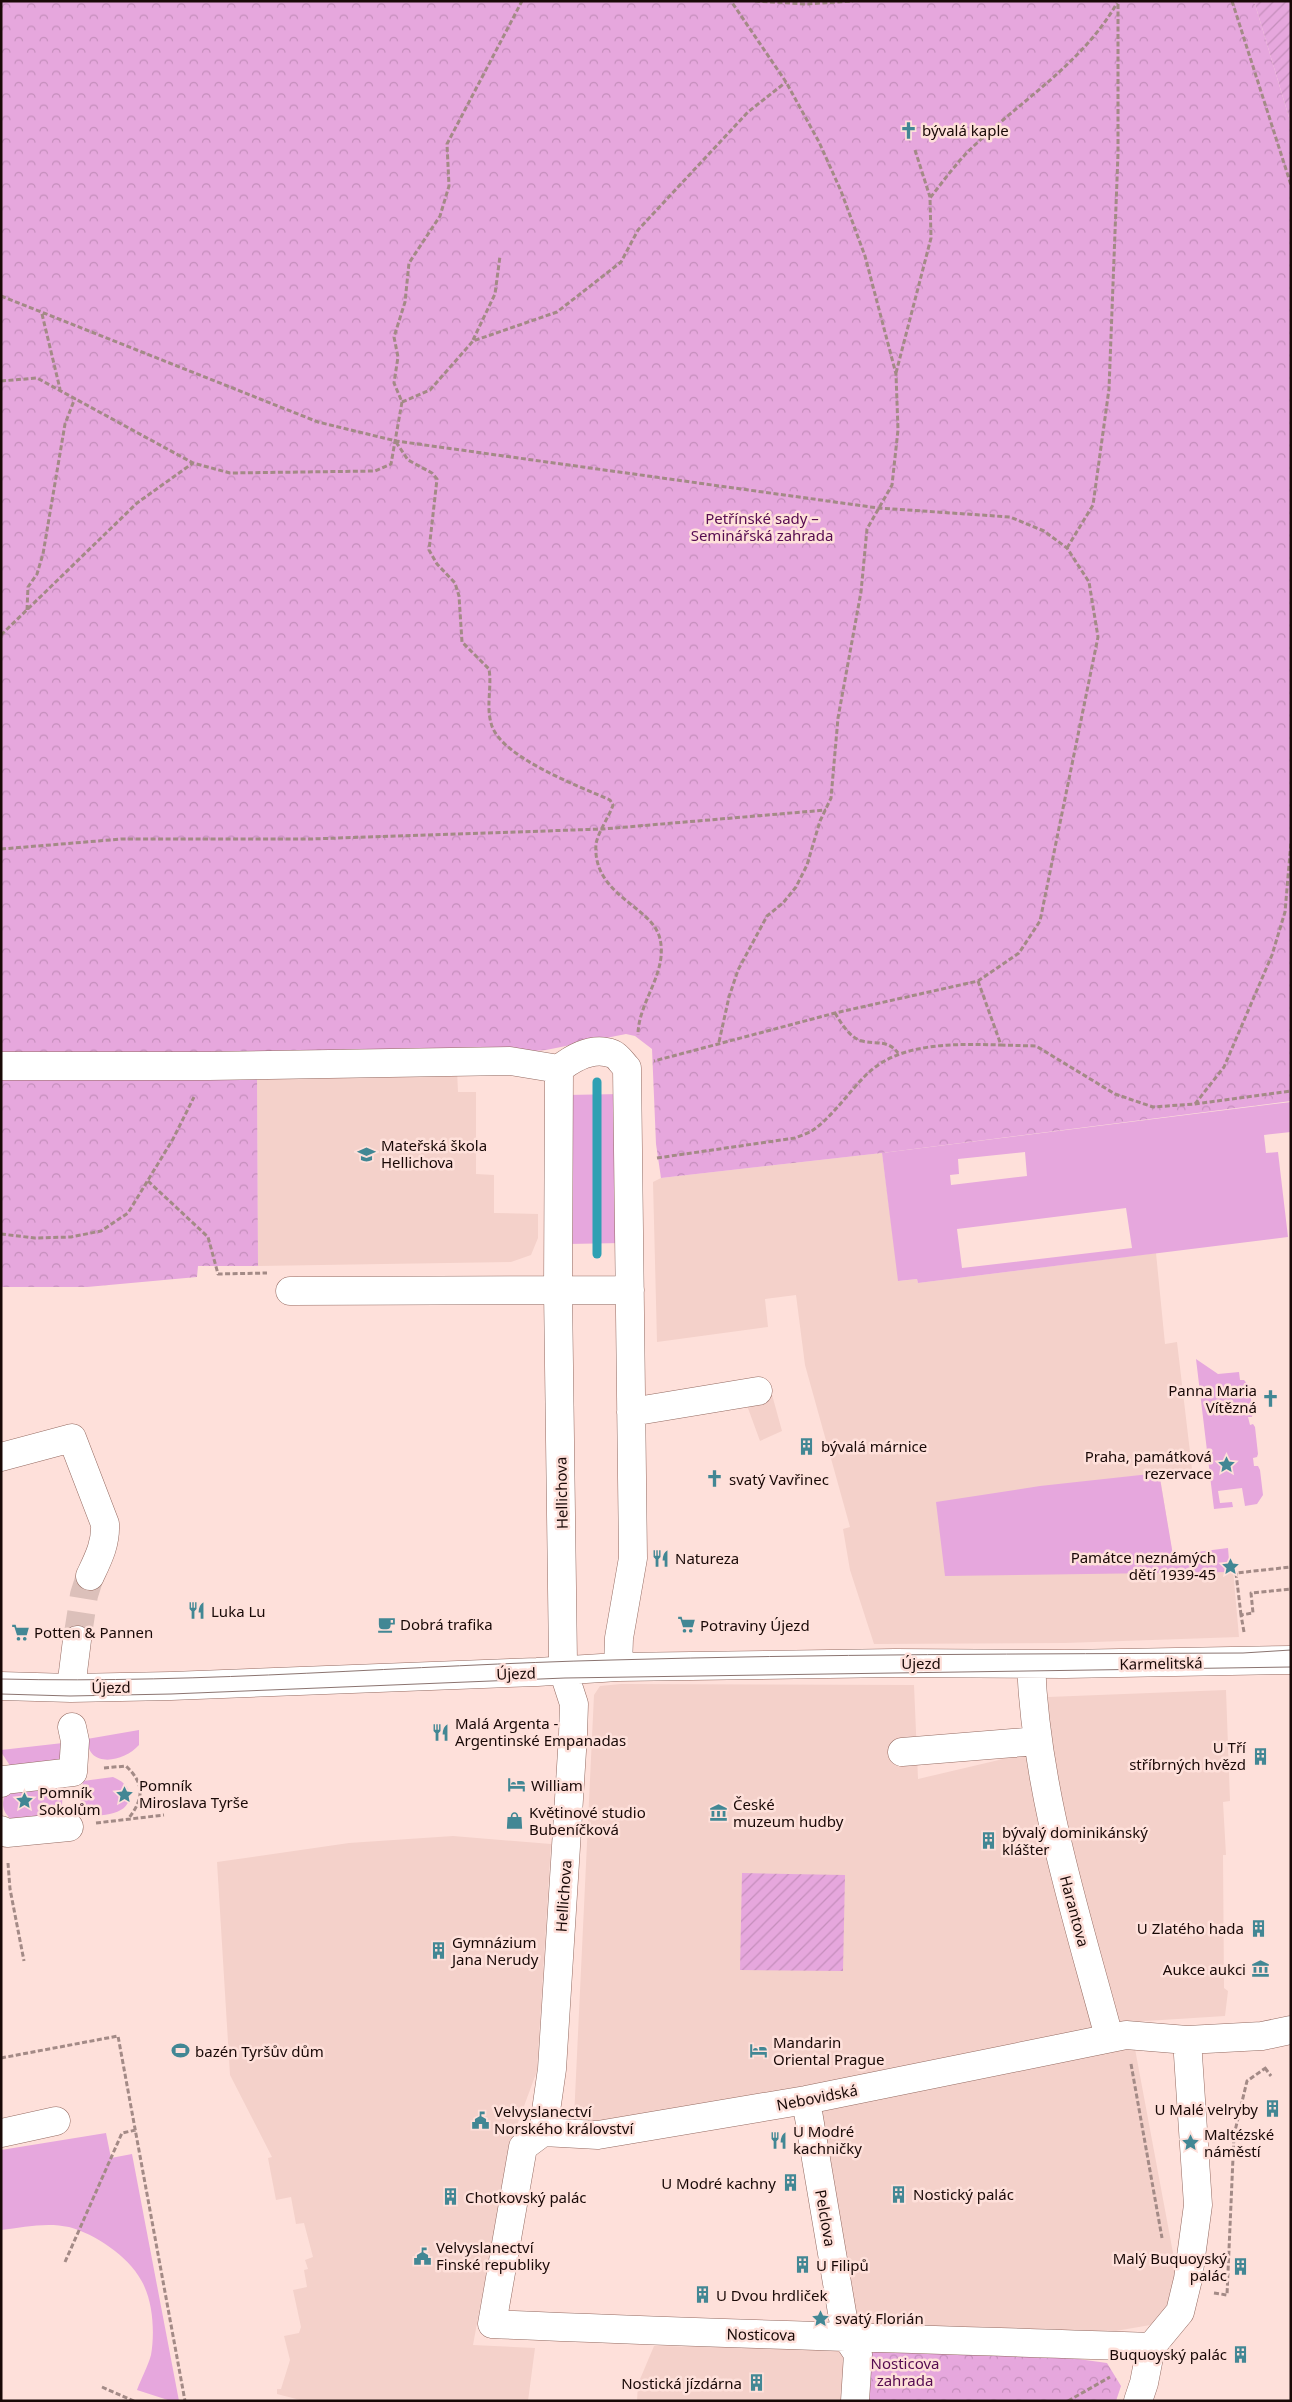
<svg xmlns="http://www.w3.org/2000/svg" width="1292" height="2402" font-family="'Noto Sans',sans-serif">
<defs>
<pattern id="park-crowns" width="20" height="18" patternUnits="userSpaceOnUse" patternTransform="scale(1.25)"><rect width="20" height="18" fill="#e6a7dd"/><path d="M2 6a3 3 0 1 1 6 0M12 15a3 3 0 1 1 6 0" fill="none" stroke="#c58ebc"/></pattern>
<pattern id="garden-furrows" width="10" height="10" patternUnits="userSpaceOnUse" patternTransform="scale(1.25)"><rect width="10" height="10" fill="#e6a7dd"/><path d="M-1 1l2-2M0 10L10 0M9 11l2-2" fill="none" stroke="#c58ebc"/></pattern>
</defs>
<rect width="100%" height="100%" fill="#fee0da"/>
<path fill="#f4d1ca" d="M 457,1070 L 458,1092 L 476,1092 L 476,1174 L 494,1175 L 494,1213 L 538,1214 L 538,1238 L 531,1255 L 511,1262 L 258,1266 L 257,1071 Z
M 882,1153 L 899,1281 L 917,1279 L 918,1283 L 1156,1253 L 1165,1344 L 1177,1342 L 1192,1469 L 1159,1471 L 1174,1564 L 1232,1558 L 1239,1637 L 1065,1643 L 874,1644 L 850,1570 L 843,1529 L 850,1527 L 805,1365 L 796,1295 L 765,1299 L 768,1327 L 657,1342 L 653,1182 L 661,1178 Z
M 771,1391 L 782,1431 L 760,1441 L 745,1400 Z
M 621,1684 L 914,1685 L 918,1779 L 1050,1748 L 1048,1697 L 1226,1690 L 1230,1801 L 1223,1802 L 1226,1855 L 1223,1855 L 1224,1988 L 1228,1991 L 1225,2016 L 1130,2022 L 1179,2285 L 1168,2322 L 1069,2339 L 855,2326 L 813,2090 L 608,2122 L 574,2118 L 594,1695 L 600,1686 Z
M 453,1836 L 551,1844 L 537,2071 L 510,2144 L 473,2345 L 535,2348 L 528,2401 L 304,2401 L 277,2394 L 277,2389 L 281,2389 L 290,2360 L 284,2336 L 299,2333 L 301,2327 L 293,2290 L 307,2287 L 304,2270 L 308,2269 L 305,2260 L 313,2257 L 304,2223 L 296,2224 L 291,2197 L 276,2200 L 268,2158 L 272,2157 L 230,2075 L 217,1862 L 349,1843 Z
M 654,2346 L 850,2349 L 848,2401 L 637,2401 L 638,2384 Z"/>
<path fill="#e6a7dd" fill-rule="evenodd" d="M 621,1094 L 622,1243 L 568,1244 L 566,1095 Z
M 1291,1102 L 1291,1132 L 1264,1135 L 1266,1153 L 1278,1152 L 1288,1237 L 918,1283 L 917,1279 L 898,1281 L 882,1153 ZM 1025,1152 L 1027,1176 L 951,1185 L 950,1175 L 959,1174 L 958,1159 ZM 1126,1208 L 1132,1248 L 962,1268 L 957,1229 Z
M 1196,1359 L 1218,1374 L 1239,1372 L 1240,1380 L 1244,1380 L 1249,1386 L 1253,1413 L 1252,1417 L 1248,1417 L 1250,1425 L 1253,1424 L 1255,1427 L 1258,1454 L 1257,1457 L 1253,1458 L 1254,1466 L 1258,1466 L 1260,1470 L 1263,1495 L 1257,1504 L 1245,1506 L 1242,1488 L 1218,1491 L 1220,1503 L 1232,1502 L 1233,1507 L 1214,1509 Z
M 1159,1473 L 1173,1555 L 1228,1548 L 1230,1572 L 945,1576 L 936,1502 L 1040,1486 Z
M 139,1730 L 139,1745 C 124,1762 88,1769 87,1739 Z
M 63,1743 L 61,1758 L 51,1764 L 11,1767 L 1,1752 L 1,1750 Z
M 113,1777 C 120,1780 127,1784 129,1792 C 133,1818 95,1815 79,1817 L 83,1781 Z
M 64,1781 L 61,1817 L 13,1821 C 3,1813 1,1806 5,1794 Z
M 106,2133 L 111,2158 L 132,2154 L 179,2401 L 171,2401 L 137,2390 C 141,2379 148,2366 151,2355 C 155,2332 153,2300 141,2280 C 128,2256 95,2234 69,2227 C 47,2222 24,2227 1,2230 L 1,2150 Z"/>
<path fill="url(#park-crowns)" d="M 1,1 L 1254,1 L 1291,124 L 1291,1101 L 882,1153 L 661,1178 L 656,1144 L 652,1049 L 635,1036 L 626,1034 L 546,1050 L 257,1072 L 258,1266 L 198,1266 L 197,1277 L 87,1287 L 1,1287 Z
M 901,2342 L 1027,2352 L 1107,2363 L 1121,2386 L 1116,2401 L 869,2401 L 872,2353 Z"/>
<path fill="url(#garden-furrows)" d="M 1254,1 L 1291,1 L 1291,124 Z
M 742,1873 L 845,1875 L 843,1971 L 740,1970 Z"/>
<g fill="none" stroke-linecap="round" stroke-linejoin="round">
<path stroke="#2fa0b3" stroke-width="9" d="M 597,1082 L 597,1254"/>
<path stroke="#dcc0ba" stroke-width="28" stroke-dasharray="28 14" stroke-linecap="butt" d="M 77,1640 L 84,1595 L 90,1576"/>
<defs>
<path id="minor" d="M 1,1066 L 209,1066 L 510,1061 L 559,1069
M 559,1069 L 558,1291 L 563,1662 L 563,1670 L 574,1704 L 573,1735 L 552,2069 L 543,2132 L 523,2147 L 492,2324 C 711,2334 931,2339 1151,2347
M 559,1069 C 574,1057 593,1046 613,1054 C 618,1056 623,1064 627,1068 L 633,1558 L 619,1638 L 618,1667
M 290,1291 L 630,1290
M 631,1412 L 758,1391
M 1,1457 L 72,1438 L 105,1524 C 106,1544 98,1559 90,1576
M 1031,1664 C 1036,1791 1076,1914 1109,2037
M 1,1686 L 71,1688 L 171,1686 L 537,1672 L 618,1667 L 895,1663 L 1065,1664 L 1291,1660
M 71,1688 L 77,1640
M 902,1752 L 1038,1741
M 1,1783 L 4,1780 L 73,1772 L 75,1741 L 72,1727
M 1,1830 L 7,1833 L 69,1827
M 806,2100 L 846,2336 L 858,2354 L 855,2401
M 543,2132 L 598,2135 L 806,2100 L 1126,2035 L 1187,2040 L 1262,2036 L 1291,2030
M 1,2133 L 56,2121
M 1138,2401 L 1144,2383 L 1151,2347 L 1180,2312 L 1188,2279 L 1198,2205 L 1187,2040"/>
</defs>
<use href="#minor" stroke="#946a61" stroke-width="29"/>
<path stroke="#a38a86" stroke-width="3" stroke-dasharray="5 2.5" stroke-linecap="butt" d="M 755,1 L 806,4 L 853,1
M 1232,1 L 1291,185
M 915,150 L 930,197
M 1,296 L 318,422 L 396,441 L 878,508 L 1010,517 L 1044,531 L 1067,548 L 1089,582 L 1098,637 L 1040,921 L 1019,953 L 978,981 L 835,1013 L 654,1061
M 42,314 L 60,389
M 473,340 L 495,294 L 500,256
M 896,373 L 931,238 L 930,198 C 945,179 959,159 977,143 C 1025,98 1084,61 1117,3
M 1,381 L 37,378 L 193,463 L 230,473 L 375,471 L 391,464 L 402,402 L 394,383 L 398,357 L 394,337 L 405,302 L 409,263 L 440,216 L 449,186 L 447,144 L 522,1
M 402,402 L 430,390 L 473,341 L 557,312 L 621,262 L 638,230 L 748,112 L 786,82
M 396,442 L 408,460 L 432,473 L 437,479 L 429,550 L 437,564 L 455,583 L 459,596 L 462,642 L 489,669 C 492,687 486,705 491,723 C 499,757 579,786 610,800 L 613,805 C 609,817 598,832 596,844 C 592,896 653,906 660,939 C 668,973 638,1002 638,1035
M 1067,548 L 1093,505 L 1109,389 L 1118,154 L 1118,3
M 27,610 L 28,587 L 37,574 L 43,554 L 65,424 L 75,398
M 1,635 L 137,503 L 193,463
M 1,849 L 122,839 L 310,839 L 603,829 L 826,810
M 978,981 L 1001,1045 L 1036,1046 L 1115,1094 L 1153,1107 L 1195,1104 L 1291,1091
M 835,1013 C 841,1023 850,1038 862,1041 C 877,1045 887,1039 898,1053
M 719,1042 L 729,997 L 738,970 L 767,916 L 783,903 L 796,887 L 807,865 L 820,821 L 831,798 L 838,718 L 861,592 L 867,529 L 892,485 L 898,430 L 896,374 L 865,256 L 841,191 L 819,142 L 786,82 L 731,1
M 1195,1104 L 1224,1067 L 1272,955 L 1285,912 L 1291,842
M 657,1158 L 795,1138 C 802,1135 810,1133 816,1128 C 835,1113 849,1092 866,1075 C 900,1041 957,1044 1001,1045
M 148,1181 L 208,1237 L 218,1274 L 267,1273
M 1,1234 L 35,1238 L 71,1237 L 101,1231 L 128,1213 L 173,1139 L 194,1097
M 1241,1615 L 1236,1573 L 1291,1567
M 1244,1632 L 1241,1615 L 1253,1613 L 1251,1593 L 1291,1589
M 104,1768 L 126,1766 C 145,1784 144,1799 128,1819
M 96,1823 L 164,1815
M 8,1863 L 10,1889 L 24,1961
M 1,2058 L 118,2036 L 185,2401
M 1131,2064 L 1162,2238
M 1265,2068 L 1271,2076
M 65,2262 L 122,2133 L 136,2130
M 1214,2293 L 1227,2295 L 1234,2135 L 1247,2081 L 1267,2067
M 102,2387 L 134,2401
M 1068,2401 L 1110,2377"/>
<use href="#minor" stroke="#fff" stroke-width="28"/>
<path stroke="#8b7470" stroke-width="1" d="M 1,1679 C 205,1684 409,1665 612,1660 C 822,1654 1033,1654 1243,1653 L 1291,1650
M 1,1694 L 70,1696 L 171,1694 L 565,1678 L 1291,1667"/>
</g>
<defs>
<symbol id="church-bare" viewBox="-9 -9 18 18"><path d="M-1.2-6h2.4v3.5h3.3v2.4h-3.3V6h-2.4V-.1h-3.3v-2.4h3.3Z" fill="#428794" stroke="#fee0da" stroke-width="2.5" paint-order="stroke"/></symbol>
<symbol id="school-bare" viewBox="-9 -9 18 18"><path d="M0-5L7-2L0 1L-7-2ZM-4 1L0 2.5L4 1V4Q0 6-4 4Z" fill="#428794" stroke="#fee0da" stroke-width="2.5" paint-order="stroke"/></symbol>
<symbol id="building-bare" viewBox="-9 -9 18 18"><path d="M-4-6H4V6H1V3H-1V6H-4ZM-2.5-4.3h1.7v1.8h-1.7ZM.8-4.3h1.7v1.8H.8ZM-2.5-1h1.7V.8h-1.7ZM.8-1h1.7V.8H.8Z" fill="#428794" stroke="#fee0da" stroke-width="2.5" paint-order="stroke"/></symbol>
<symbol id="sight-bare" viewBox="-9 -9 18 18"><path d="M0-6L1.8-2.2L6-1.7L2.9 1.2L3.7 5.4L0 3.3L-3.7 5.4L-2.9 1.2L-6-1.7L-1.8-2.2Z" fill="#428794" stroke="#fee0da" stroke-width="2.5" paint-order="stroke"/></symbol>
<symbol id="restaurant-bare" viewBox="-9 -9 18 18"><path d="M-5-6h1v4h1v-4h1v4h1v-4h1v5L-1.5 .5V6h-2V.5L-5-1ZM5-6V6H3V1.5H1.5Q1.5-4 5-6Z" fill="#428794" stroke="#fee0da" stroke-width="2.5" paint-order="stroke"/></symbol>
<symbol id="cafe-bare" viewBox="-9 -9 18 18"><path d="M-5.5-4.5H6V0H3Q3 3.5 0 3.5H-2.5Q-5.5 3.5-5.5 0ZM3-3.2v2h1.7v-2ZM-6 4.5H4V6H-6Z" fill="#428794" stroke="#fee0da" stroke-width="2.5" paint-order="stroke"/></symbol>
<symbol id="supermarket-bare" viewBox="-9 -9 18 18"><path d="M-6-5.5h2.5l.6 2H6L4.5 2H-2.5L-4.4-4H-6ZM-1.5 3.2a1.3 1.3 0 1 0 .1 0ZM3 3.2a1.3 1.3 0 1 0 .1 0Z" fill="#428794" stroke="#fee0da" stroke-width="2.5" paint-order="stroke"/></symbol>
<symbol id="hotel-bare" viewBox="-9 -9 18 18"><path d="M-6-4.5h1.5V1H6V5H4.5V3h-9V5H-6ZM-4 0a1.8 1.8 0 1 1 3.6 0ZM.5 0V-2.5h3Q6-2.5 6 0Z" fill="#428794" stroke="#fee0da" stroke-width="2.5" paint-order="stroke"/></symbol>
<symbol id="museum-bare" viewBox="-9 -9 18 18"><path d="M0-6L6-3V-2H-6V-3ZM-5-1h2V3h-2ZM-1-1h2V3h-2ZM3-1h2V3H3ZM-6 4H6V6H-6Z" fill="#428794" stroke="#fee0da" stroke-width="2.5" paint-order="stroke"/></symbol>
<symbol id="shop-bare" viewBox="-9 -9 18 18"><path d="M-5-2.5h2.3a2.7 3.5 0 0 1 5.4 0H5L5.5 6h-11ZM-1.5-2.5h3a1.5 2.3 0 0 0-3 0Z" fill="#428794" stroke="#fee0da" stroke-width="2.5" paint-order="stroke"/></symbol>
<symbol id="stadium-bare" viewBox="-9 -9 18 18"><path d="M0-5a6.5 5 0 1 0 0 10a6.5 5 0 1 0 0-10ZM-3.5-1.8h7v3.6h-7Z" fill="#428794" stroke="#fee0da" stroke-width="2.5" paint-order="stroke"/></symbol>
<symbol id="civic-bare" viewBox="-9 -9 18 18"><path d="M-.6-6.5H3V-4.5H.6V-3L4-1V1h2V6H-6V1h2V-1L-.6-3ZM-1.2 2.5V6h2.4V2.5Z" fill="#428794" stroke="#fee0da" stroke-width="2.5" paint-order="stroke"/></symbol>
</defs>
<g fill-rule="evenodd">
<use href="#church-bare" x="896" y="118" width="25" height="25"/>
<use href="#school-bare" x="354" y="1142" width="25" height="25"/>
<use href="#church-bare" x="1258" y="1386" width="25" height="25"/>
<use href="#building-bare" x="794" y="1434" width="25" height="25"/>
<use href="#sight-bare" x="1214" y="1452" width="25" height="25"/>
<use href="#church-bare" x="702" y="1466" width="25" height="25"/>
<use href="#restaurant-bare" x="648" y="1546" width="25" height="25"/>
<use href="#sight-bare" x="1218" y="1554" width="25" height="25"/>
<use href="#restaurant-bare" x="184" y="1598" width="25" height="25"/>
<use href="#cafe-bare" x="374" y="1612" width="25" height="25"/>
<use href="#supermarket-bare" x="674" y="1612" width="25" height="25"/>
<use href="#supermarket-bare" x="8" y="1620" width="25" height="25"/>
<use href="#restaurant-bare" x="428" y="1720" width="25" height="25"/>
<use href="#building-bare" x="1248" y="1744" width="25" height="25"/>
<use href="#hotel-bare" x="504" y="1772" width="25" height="25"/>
<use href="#sight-bare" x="112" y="1782" width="25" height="25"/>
<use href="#sight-bare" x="12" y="1788" width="25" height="25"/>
<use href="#museum-bare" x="706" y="1800" width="25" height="25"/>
<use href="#shop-bare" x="502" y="1808" width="25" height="25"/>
<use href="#building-bare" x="976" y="1828" width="25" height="25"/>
<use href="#building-bare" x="1246" y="1916" width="25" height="25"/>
<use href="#building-bare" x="426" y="1938" width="25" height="25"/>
<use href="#museum-bare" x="1248" y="1956" width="25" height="25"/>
<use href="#stadium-bare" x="168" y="2038" width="25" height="25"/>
<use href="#hotel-bare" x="746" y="2038" width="25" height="25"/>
<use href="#building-bare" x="1260" y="2096" width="25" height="25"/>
<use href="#civic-bare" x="468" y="2108" width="25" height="25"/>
<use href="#restaurant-bare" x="766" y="2128" width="25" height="25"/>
<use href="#sight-bare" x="1178" y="2130" width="25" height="25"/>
<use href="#building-bare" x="778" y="2170" width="25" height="25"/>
<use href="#building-bare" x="886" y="2182" width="25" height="25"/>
<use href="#building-bare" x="438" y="2184" width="25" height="25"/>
<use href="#civic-bare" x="410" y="2244" width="25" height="25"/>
<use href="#building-bare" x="790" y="2252" width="25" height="25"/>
<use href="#building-bare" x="1228" y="2254" width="25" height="25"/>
<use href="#building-bare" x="690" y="2282" width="25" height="25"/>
<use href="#sight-bare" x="808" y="2306" width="25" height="25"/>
<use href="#building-bare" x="1228" y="2342" width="25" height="25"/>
<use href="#building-bare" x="744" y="2370" width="25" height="25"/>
</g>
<g text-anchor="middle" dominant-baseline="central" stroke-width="5" stroke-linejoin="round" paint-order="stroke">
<g font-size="15" fill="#190907" stroke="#fee0da" text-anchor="start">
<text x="922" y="130">bývalá kaple</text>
<text x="381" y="1145">Mateřská škola<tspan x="381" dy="17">Hellichova</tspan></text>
<text x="1257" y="1390" text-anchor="end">Panna Maria<tspan x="1257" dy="17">Vítězná</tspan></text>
<text x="821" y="1446">bývalá márnice</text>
<text x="1212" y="1456" text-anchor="end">Praha, památková<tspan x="1212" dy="17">rezervace</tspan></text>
<text x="729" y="1479">svatý Vavřinec</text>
<text x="1216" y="1557" text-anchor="end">Památce neznámých<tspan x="1216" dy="17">dětí 1939-45</tspan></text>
<text x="675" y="1558">Natureza</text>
<text x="211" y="1611">Luka Lu</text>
<text x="400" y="1624">Dobrá trafika</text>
<text x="700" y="1625">Potraviny Újezd</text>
<text x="34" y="1632">Potten &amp; Pannen</text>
<text x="455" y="1723">Malá Argenta -<tspan x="455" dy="17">Argentinské Empanadas</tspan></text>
<text x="1246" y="1747" text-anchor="end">U Tří<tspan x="1246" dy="17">stříbrných hvězd</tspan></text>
<text x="139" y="1785">Pomník<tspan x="139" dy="17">Miroslava Tyrše</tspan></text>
<text x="531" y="1785">William</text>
<text x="39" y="1792">Pomník<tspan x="39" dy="17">Sokolům</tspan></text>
<text x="733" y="1804">České<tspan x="733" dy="17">muzeum hudby</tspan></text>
<text x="529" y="1812">Květinové studio<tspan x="529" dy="17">Bubeníčková</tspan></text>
<text x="1002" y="1832">bývalý dominikánský<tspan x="1002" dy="17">klášter</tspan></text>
<text x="1244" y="1928" text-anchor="end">U Zlatého hada</text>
<text x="452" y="1942">Gymnázium<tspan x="452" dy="17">Jana Nerudy</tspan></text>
<text x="1246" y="1969" text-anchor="end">Aukce aukci</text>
<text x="773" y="2042">Mandarin<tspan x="773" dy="17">Oriental Prague</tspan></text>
<text x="195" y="2051">bazén Tyršův dům</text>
<text x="1258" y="2109" text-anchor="end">U Malé velryby</text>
<text x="494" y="2111">Velvyslanectví<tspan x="494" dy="17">Norského království</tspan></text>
<text x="793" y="2131">U Modré<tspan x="793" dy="17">kachničky</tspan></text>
<text x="1204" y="2134">Maltézské<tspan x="1204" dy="17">náměstí</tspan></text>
<text x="776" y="2183" text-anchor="end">U Modré kachny</text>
<text x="913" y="2194">Nostický palác</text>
<text x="465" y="2197">Chotkovský palác</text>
<text x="436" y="2247">Velvyslanectví<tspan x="436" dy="17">Finské republiky</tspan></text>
<text x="1227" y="2258" text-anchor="end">Malý Buquoyský<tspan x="1227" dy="17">palác</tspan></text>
<text x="816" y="2265">U Filipů</text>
<text x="716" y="2295">U Dvou hrdliček</text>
<text x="835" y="2318">svatý Florián</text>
<text x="1227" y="2354" text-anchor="end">Buquoyský palác</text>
<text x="742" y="2383" text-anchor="end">Nostická jízdárna</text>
</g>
<g font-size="15" fill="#560b50" stroke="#fee0da">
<text x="762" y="518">Petřínské sady –<tspan x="762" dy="17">Seminářská zahrada</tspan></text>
<text x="905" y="2363">Nosticova<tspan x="905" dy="17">zahrada</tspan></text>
</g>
<g font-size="15" fill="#190907" stroke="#fee0da">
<text transform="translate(561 1493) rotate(-91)">Hellichova</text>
<text x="921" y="1663">Újezd</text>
<text transform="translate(1161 1663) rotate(-1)">Karmelitská</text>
<text transform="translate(516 1673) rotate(-2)">Újezd</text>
<text transform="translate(111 1687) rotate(-1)">Újezd</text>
<text transform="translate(563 1896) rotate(-86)">Hellichova</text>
<text transform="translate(1075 1911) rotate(75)">Harantova</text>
<text transform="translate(817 2097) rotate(-11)">Nebovidská</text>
<text transform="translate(826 2218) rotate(80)">Pelclova</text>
<text transform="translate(761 2334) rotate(1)">Nosticova</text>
</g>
</g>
<rect width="1292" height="2402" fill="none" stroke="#190907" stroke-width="5"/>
</svg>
